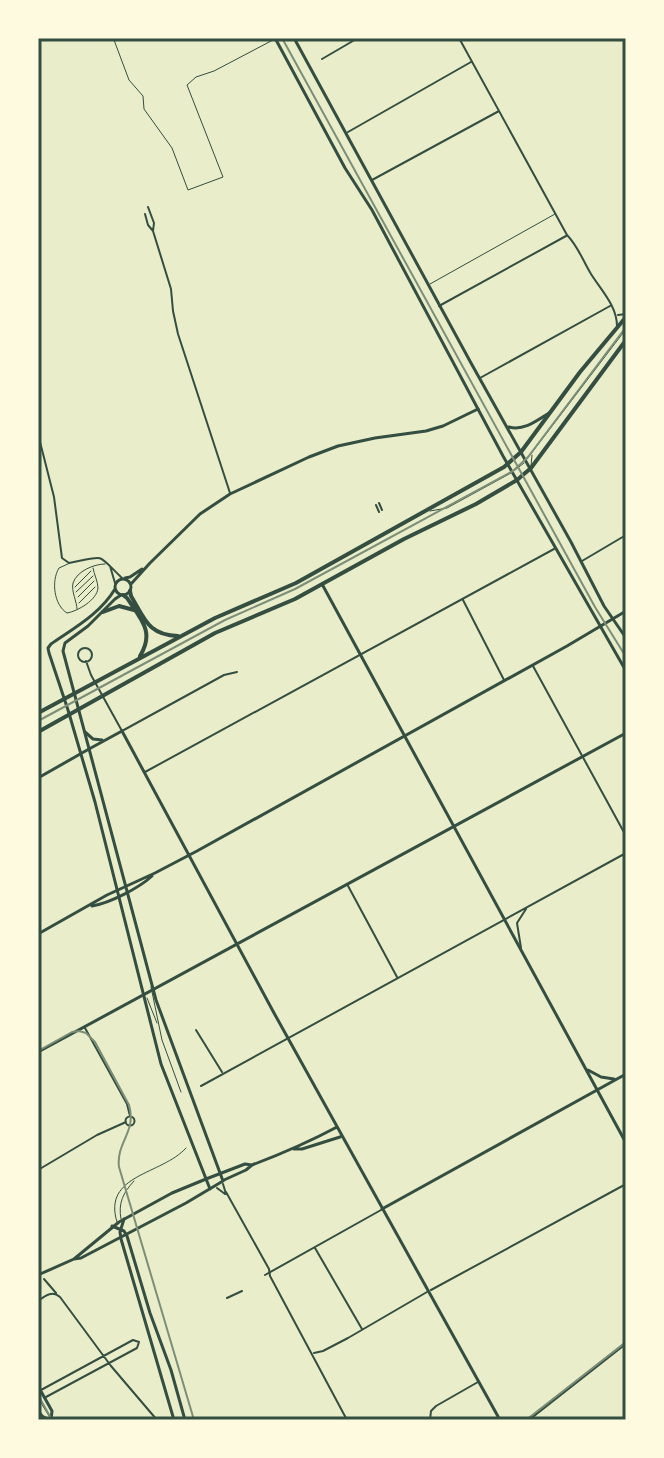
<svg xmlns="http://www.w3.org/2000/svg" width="664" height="1458" font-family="Inter,sans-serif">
<rect width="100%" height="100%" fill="#e9edc9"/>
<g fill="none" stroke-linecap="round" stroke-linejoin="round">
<path stroke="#344e41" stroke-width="1" d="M 109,38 L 114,40 L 129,80 L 143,96 L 144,109 L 172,148 L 188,190 L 223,177 L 187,85 L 196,77 L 214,71 L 273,40
M 430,284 L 555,214
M 527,459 L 626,329
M 531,466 L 532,455
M 515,470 L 524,463
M 430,511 L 447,508 L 511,473
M 70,563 L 59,568 C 51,581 54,605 67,613 C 78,611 97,600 98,588 C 98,582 94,574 93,568
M 75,587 L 91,571
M 76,592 L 93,576
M 78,597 L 94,581
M 79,603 L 95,587
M 77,609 C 77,602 71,591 73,583 C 77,571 94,564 105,564
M 151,987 L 162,1040 L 181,1092
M 147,998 L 157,1023
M 121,1219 C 118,1203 123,1193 134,1181
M 117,1222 C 102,1174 162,1175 186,1148
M 38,1398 L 49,1416"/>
<path stroke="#344e41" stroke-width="2" d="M 379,503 L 382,510
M 376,505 L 379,512
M 226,1192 L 269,1269 L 270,1276 L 347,1420
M 315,1248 L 362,1329
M 227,1298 L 242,1291
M 314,1353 L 323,1351 L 348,1338 L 427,1292"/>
<path stroke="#344e41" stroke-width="2" d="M 459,38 L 567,235 C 578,246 583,261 591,274 C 601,290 617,306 617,326
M 322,59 L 358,38
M 348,132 L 471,62
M 372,180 L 499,111
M 148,207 L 154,223 L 153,231 L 171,289 L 173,311 L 178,334 L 230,493
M 145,214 L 148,225 L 153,231
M 439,306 L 566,236
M 618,315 L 626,314
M 480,378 L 610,306
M 38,434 L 54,497 L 62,558 L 69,563 C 107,556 95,552 122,578
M 582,561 L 626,535
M 110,566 L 115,583
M 463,600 L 504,680
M78 655a7 7 0 1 1 14 0a7 7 0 1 1-14 0Z
M 86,661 L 91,675 L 122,731 L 224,675 L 237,672
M 533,666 L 626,836
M 145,772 L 554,549
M 347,884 L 397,977
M 521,948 L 517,923 L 526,909
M 85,1028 L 127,1104 L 130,1116
M 196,1030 L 222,1072
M 201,1086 L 626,853
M125.5 1121a4.5 4.5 0 1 1 9 0a4.5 4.5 0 1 1-9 0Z
M 38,1170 L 97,1135 L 126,1122
M 223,1184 L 226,1194
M 217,1188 L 225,1194
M 265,1275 L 381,1210
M 44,1279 L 56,1293
M 431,1290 L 626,1184
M 38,1301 C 45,1296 52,1290 60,1297 L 111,1366 L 157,1420
M 41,1390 L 133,1340 L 139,1342 L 137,1348 L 46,1397
M 430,1420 L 431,1411 L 436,1406 L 478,1382"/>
<path stroke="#344e41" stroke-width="3" d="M 125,578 L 130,577 L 142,569
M 131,584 L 150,563 L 200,514 L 230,494 L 309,457 L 338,446 L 375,438 L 426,431 L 443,426 L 478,409
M 322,584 L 626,1143
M 85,732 L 93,739 L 102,740
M 89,749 L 122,731 L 274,1013 L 500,1420
M 92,906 C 110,903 139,888 152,876
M 38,934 L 107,895 L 155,873 L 197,851 L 567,646 L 626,611
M 38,1052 L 626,733
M 588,1070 L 601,1077 L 614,1079
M 294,1149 L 302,1149 L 340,1137
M 206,1179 L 245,1164 L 252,1165 C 281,1154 309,1142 337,1127
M 224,1180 L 246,1170 L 252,1165
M 382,1209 L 626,1074
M 124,1219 L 120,1232 L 121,1239 L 174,1420
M 112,1226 L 124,1231 L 127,1236 L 150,1313 L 171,1370 L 185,1420
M 38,1386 L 52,1411 L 51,1420
M 38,1410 L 42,1416 L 49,1420
M 528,1420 L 626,1343"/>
<path stroke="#344e41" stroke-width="3" d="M 275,38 L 345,168 L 372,210 L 503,456 L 626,671
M 294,38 L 471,363 L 571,542 L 604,606 L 626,638
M 509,427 C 524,431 536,421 549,413
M115 587a8 8 0 1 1 16 0a8 8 0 1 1-16 0Z
M 115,589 C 100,614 74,628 51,644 L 48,648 L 49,653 L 68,710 L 95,802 L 161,1064 L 210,1189
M 38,778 L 89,749
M 74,1259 L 119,1222 L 172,1193 L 206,1179
M 38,1275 L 74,1259 L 81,1258 L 186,1203 L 223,1181 L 156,1000 L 63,651 L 65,643 L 88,626 L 115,599 L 121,595"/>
<path stroke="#344e41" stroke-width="4" d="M 130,591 L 131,596 C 145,619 148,635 178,636
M 123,595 L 127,598 C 141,619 155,632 140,656
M 103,612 L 119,606 L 134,610
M 38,713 L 215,618 L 296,583 L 504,467 L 521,452 L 580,372 L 626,317
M 38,732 L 215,633 L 295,599 L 404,539 L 476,504 L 517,480 L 531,468 L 626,340"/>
<path stroke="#7c8e77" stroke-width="2" d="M 282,38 L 595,607 L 626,657
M 38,721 L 225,620 L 295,589 L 513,471 L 528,457 L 626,327
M 38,1051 L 72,1032 L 79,1031 L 86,1033 L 95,1042 L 129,1105 C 137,1132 116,1142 119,1167 L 194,1420
M 38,1395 L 52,1420
M 526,1420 L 626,1342"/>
</g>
<rect width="664" height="1458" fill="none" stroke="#fefae0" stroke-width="80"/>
<rect x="40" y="40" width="584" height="1378" fill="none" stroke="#344e41" stroke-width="3"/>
</svg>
